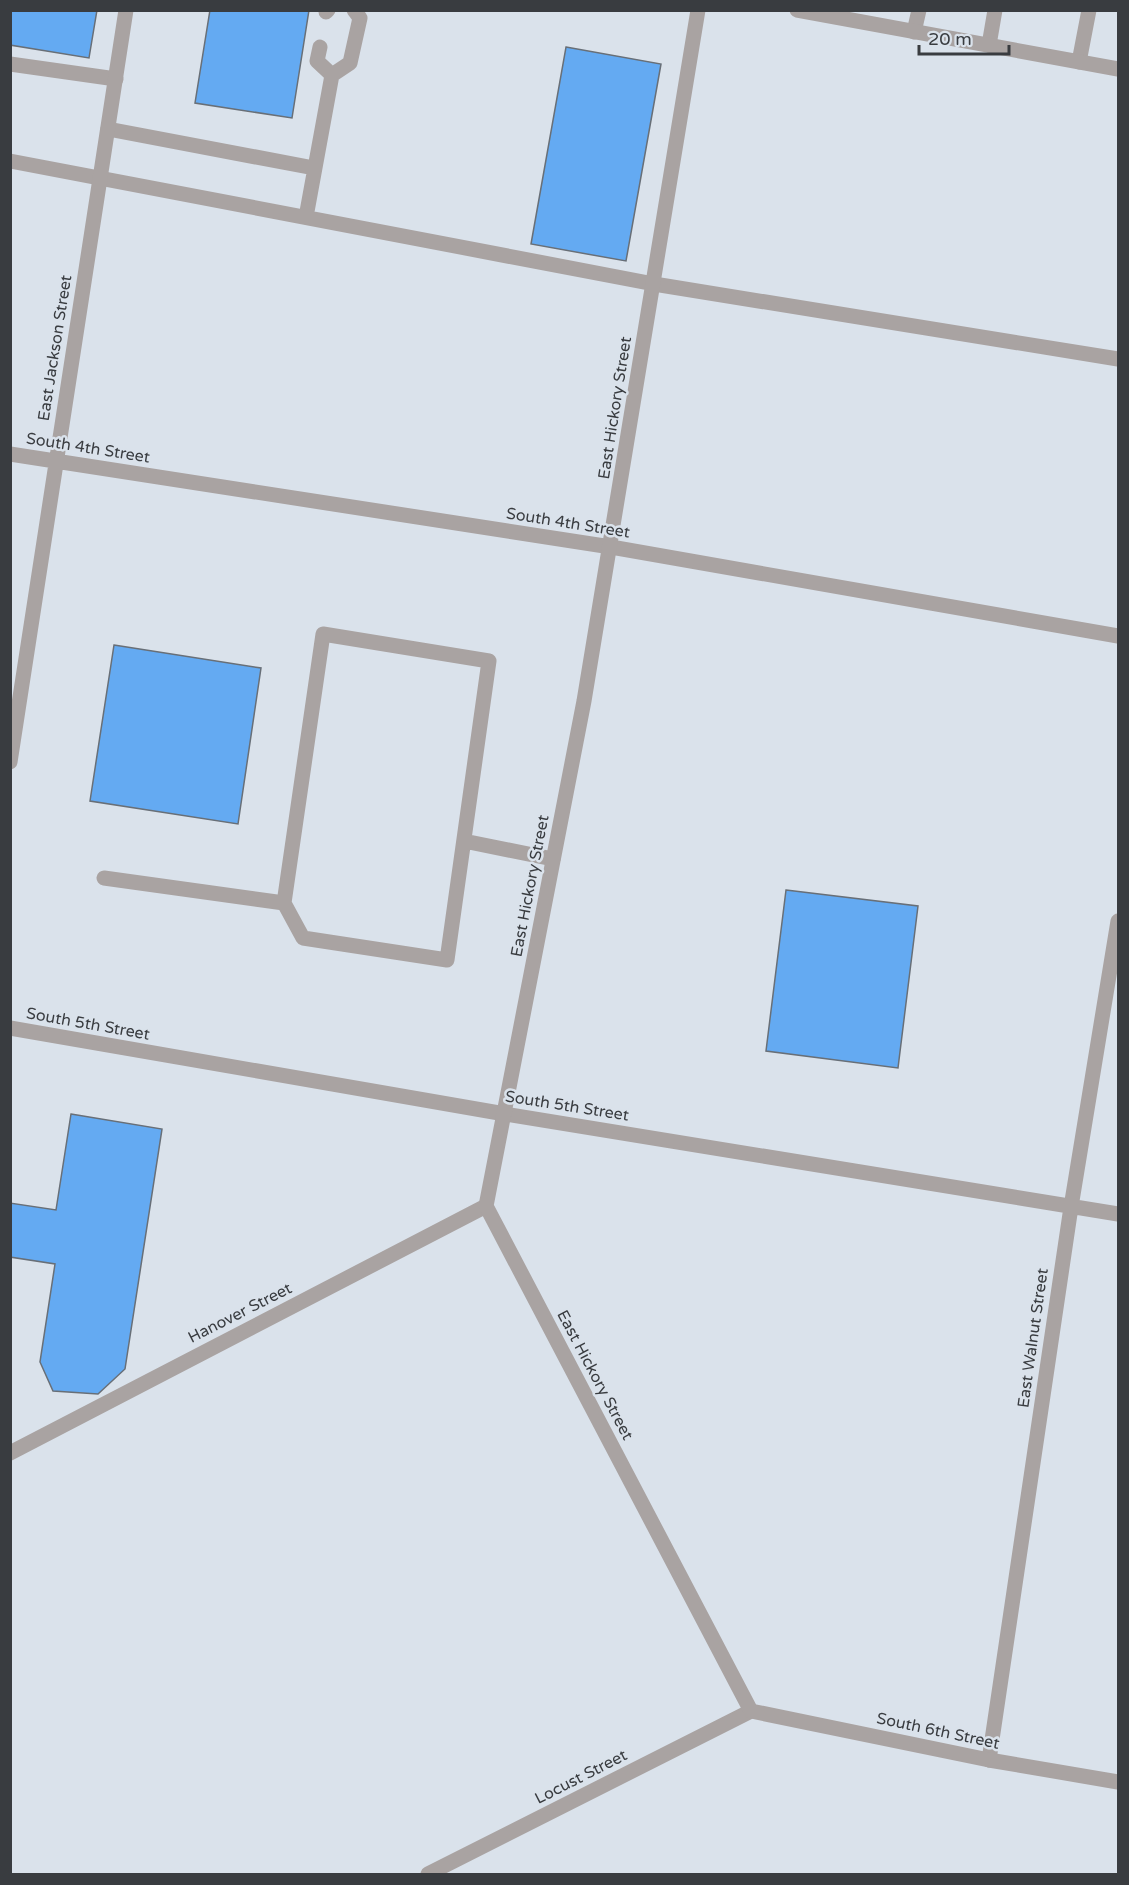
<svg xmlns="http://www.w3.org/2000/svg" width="1129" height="1885" font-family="'Varela Round',sans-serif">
<rect width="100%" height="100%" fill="#dae2eb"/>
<path fill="#64aaf2" stroke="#686f77" stroke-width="1.5" d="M 10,10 L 97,10 L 89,58 L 10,45 Z
M 210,10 L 309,10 L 292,118 L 195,103 Z
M 566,47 L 661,64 L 626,261 L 531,244 Z
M 114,645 L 261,668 L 238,824 L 90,801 Z
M 786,890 L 918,906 L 898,1068 L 766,1051 Z
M 71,1114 L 162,1129 L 125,1369 L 98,1394 L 53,1391 L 40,1362 L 55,1264 L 10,1257 L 10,1203 L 56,1210 Z"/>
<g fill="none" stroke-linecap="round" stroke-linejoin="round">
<path stroke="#a9a3a2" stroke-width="15" d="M 326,12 L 328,10
M 914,32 L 919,10
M 989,45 L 995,10
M 320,47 L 317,61 L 332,75
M 1079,62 L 1089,10
M 10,64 L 116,79
M 108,129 L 314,168
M 10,161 L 654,284 L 1118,359
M 306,217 L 332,75 L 350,63 L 360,18 L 354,10
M 323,634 L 489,661 L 447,960 L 303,938 L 284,903 Z
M 464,841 L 553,859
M 104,878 L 284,903"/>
<path stroke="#a9a3a2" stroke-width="15" d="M 797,10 L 1118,69
M 10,454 L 611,547 L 1118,636
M 10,762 L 126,10
M 10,1028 L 505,1114 L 1118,1214
M 10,1453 L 486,1206
M 989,1760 L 1071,1207 L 1118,921
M 428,1874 L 751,1711"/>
<path stroke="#a9a3a2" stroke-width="15" d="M 698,10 L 584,701 L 486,1206 L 751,1711 L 989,1760 L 1118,1782"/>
</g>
<g text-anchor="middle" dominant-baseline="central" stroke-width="5" stroke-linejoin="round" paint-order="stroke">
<g font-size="16" fill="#393c40" stroke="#dae2eb">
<text transform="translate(55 348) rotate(-81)">East Jackson Street</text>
<text transform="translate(615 408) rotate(-81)">East Hickory Street</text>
<text transform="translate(88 448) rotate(9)">South 4th Street</text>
<text transform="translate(568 523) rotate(9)">South 4th Street</text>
<text transform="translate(530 886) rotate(-79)">East Hickory Street</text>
<text transform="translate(88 1024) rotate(10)">South 5th Street</text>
<text transform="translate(567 1106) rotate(9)">South 5th Street</text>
<text transform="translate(240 1313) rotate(-27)">Hanover Street</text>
<text transform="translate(1033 1338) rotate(-82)">East Walnut Street</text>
<text transform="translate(595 1375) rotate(62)">East Hickory Street</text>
<text transform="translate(938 1731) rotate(12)">South 6th Street</text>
<text transform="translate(581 1777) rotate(-27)">Locust Street</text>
</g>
</g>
<rect width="1129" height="1885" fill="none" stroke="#393c40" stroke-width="24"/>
<path d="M919 45v9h90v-9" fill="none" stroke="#393c40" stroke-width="3"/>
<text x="928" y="45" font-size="18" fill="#393c40" stroke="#dae2eb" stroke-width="4.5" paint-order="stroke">20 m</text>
</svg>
